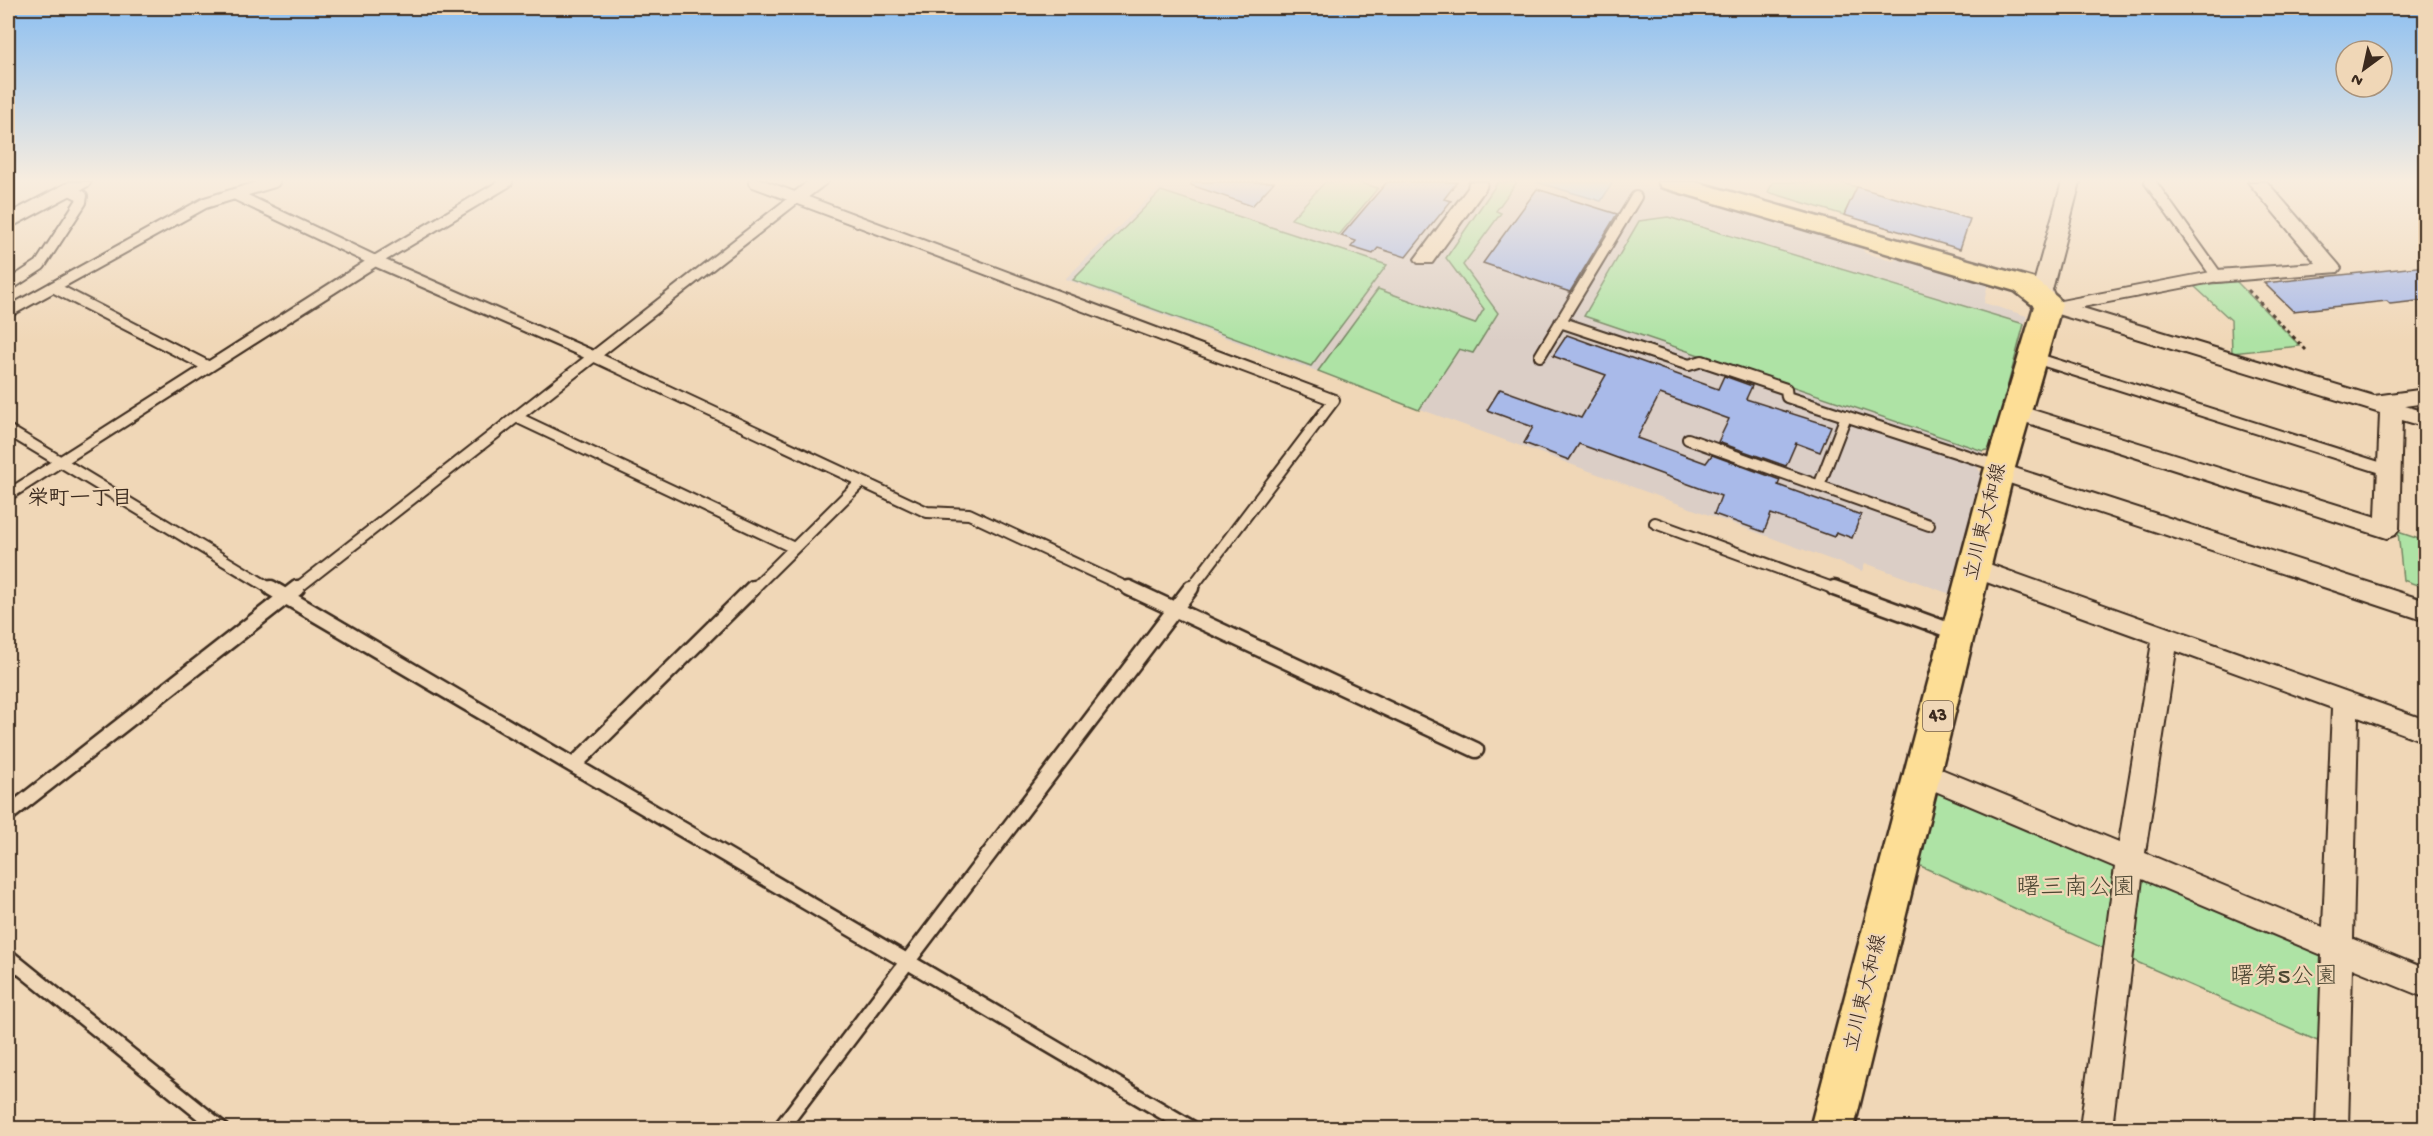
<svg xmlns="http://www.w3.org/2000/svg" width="2433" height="1136" font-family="'Gochi Hand','Klee One',sans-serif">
<rect width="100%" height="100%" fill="#f0d7b7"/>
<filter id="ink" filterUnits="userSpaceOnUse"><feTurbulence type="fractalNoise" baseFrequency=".0167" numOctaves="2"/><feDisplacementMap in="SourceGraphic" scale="12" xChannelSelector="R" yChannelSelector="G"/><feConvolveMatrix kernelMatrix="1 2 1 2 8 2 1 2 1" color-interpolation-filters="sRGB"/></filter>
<g filter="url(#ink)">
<path fill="#dbcec6" d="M 1165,182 L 1638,182 L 1651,187 L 1658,185 L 1860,246 L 1865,253 L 1893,261 L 1900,257 L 1988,282 L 1984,303 L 2027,316 L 1991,449 L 1983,451 L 1978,469 L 1984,475 L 1953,595 L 1865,563 L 1862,571 L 1065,279 Z"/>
<path fill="#aee3a5" stroke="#748662" stroke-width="1.5" d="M 1325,182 L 1357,182 L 1378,188 L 1339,235 L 1291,219 Z
M 1498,182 L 1517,182 L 1496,211 L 1501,213 L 1463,265 L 1498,313 L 1473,353 L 1459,349 L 1419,410 L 1318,371 L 1378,289 L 1475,324 L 1484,309 L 1446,258 Z
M 1773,182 L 1839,182 L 1857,187 L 1844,215 L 1768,192 Z
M 1161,191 L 1387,265 L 1311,366 L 1073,280 Z
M 1668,217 L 2024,324 L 1991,449 L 1983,451 L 1584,316 L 1639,221 Z
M 2236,281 L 2300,346 L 2232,353 L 2231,320 L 2194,286 Z
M 2398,532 L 2425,541 L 2425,602 L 2423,587 L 2403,580 Z
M 1927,779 L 2125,863 L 2114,953 L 1905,859 Z
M 2133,867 L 2331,949 L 2329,1046 L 2123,956 Z"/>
<path fill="#a2d0fe" stroke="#798ea4" stroke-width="1.5" d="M 1536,182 L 1613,182 L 1601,201 Z"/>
<path fill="#a9bae9" stroke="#3b2a1e" stroke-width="1.5" d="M 1191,182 L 1274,182 L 1252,206 L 1191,185 Z
M 1387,182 L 1457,182 L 1444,199 L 1451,201 L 1406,257 L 1378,248 L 1373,254 L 1351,247 L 1356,241 L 1341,236 Z
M 1857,187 L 1970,219 L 1960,249 L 1844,215 Z
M 1537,189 L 1617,214 L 1570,292 L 1483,263 Z
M 2426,266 L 2426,300 L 2390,304 L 2387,301 L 2293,311 L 2264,283 Z
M 1567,335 L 1718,389 L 1724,376 L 1727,377 L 1752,386 L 1746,399 L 1831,426 L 1820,452 L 1796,443 L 1786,466 L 1718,442 L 1729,419 L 1660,394 L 1637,438 L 1706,463 L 1712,455 L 1780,480 L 1778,485 L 1861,515 L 1852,538 L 1836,532 L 1834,537 L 1771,514 L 1764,532 L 1714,514 L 1721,496 L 1579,444 L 1569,460 L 1524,443 L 1533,427 L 1487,410 L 1500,389 L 1581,418 L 1606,375 L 1553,356 Z"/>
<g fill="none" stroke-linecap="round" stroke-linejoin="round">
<defs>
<path id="lane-far1" d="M 754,182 L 1334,400 L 1190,590
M 234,194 L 375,261 L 593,356 L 927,512 L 969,514 L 1132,590
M 8,286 L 40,265 L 81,202 L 82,196 L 68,189
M 53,287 L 209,367
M 2056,307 L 2217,276 L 2150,182
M 8,312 L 205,203 L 274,182
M 1560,322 L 1689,365 L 1702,361 L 1786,389 L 1787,397 L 1989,463 L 1999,471
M 1540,356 L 1636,197
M 2032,357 L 2388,470
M 516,417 L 794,548
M 8,430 L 273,590
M 1688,439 L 1929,525
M 1819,486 L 1846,416
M 8,495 L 375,261 L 507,182
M 1655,523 L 1838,590
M 295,590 L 796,198
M 752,590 L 861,482"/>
<path id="lane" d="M 271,588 L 1191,1128
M 1129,588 L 1476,750
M 1834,588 L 1957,633
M 574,765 L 753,588
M 8,814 L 297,588
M 8,957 L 220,1128
M 781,1128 L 1191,588"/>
<path id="street" d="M 69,182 L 91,182 L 88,186 L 15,225 L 8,226 L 8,214 Z
M 807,182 L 828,182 L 802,202 L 790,202 L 787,198 Z
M 1469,182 L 1487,182 L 1486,188 L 1432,263 L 1418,263 L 1415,259 L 1468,188 Z
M 2062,182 L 2080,182 L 2052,290 L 2056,300 L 2374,396 L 2426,389 L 2426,403 L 2405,406 L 2426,412 L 2426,427 L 2402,420 L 2399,529 L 2395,535 L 2387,538 L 2009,417 L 2006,412 L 2009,407 L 2017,405 L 2376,517 L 2380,413 L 2041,309 L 2032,290 Z
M 2248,182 L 2267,182 L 2338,264 L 2341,268 L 2338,272 L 2217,282 L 2210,280 L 2207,276 L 2210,272 L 2217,270 L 2316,263 Z
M 1999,463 L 2426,601 L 2426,621 L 1991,477 L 1988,471 L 1991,465 Z
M 1975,559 L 2426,720 L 2426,742 L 2358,717 L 2353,939 L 2426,969 L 2426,998 L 2352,968 L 2348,1128 L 2316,1128 L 2322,955 L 2142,879 L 2112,1128 L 2080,1128 L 2115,867 L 1914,782 L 1910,774 L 1914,766 L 1924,762 L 2119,842 L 2152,642 L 1967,575 L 1963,568 L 1967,561 ZM 2176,651 L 2332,708 L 2323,927 L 2145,853 Z
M 1833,1112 L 1845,1116 L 1849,1128 L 1816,1128 L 1820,1116 Z"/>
<path id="primary" d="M 1658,182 L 1696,182 L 2035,279 L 2058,298 L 2062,304 L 2014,471 L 1854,1128 L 1810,1128 L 1984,471 L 2034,306 L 2015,291 L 1661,187 Z"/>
</defs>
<use href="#lane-far1" stroke="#3b2a1e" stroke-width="14"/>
<use href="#lane" stroke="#3b2a1e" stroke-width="19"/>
<use href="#street" stroke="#3b2a1e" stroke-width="4"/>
<use href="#primary" stroke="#3b2a1e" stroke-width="5"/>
<path stroke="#3b2a1e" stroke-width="3" stroke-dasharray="4 4" stroke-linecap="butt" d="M 2248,290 L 2306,350"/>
<use href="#lane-far1" stroke="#f0d7b7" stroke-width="10"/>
<use href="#lane" stroke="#f0d7b7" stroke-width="14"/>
<use href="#street" fill="#f0d7b7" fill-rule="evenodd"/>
<use href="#primary" fill="#fdde96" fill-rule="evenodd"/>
</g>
</g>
<linearGradient id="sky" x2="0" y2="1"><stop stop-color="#8cbff1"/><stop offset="0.53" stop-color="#f8eddf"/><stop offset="1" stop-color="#f8eddf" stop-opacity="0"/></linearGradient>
<rect width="2433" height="341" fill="url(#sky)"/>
<g text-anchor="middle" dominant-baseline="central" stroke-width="4.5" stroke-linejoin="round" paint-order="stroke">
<rect fill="#f0d7b7" stroke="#715e4c" stroke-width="1.5" x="1923" y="701" width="30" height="30" rx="4.5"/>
<g font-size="18" font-weight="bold" fill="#3b2a1e">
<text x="1938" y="716">43</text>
</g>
<g font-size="20" fill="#3b2a1e" stroke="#f0d7b7">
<text transform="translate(1987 522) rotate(-76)">立川東大和線</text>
<text transform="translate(1867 993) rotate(-76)">立川東大和線</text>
</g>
<g font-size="21" font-weight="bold" fill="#3b2a1e" stroke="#f0d7b7">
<text x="80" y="500">栄町一丁目</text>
</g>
<g font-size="24" fill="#4c4632" stroke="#f0d7b7">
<text x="2076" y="889">曙三南公園</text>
<text x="2284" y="978">曙第5公園</text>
</g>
</g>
<rect width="2433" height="1136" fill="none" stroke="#f0d7b7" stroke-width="30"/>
<rect x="15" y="15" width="2403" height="1106" fill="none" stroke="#3b2a1e" stroke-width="2" filter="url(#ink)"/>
<g transform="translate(2364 69) rotate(213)"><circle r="28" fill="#f0d7b7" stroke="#a8927a" stroke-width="1.5"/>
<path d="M0-4.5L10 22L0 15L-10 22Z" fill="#3b2a1e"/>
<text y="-9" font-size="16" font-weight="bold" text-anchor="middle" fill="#3b2a1e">N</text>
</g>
</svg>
